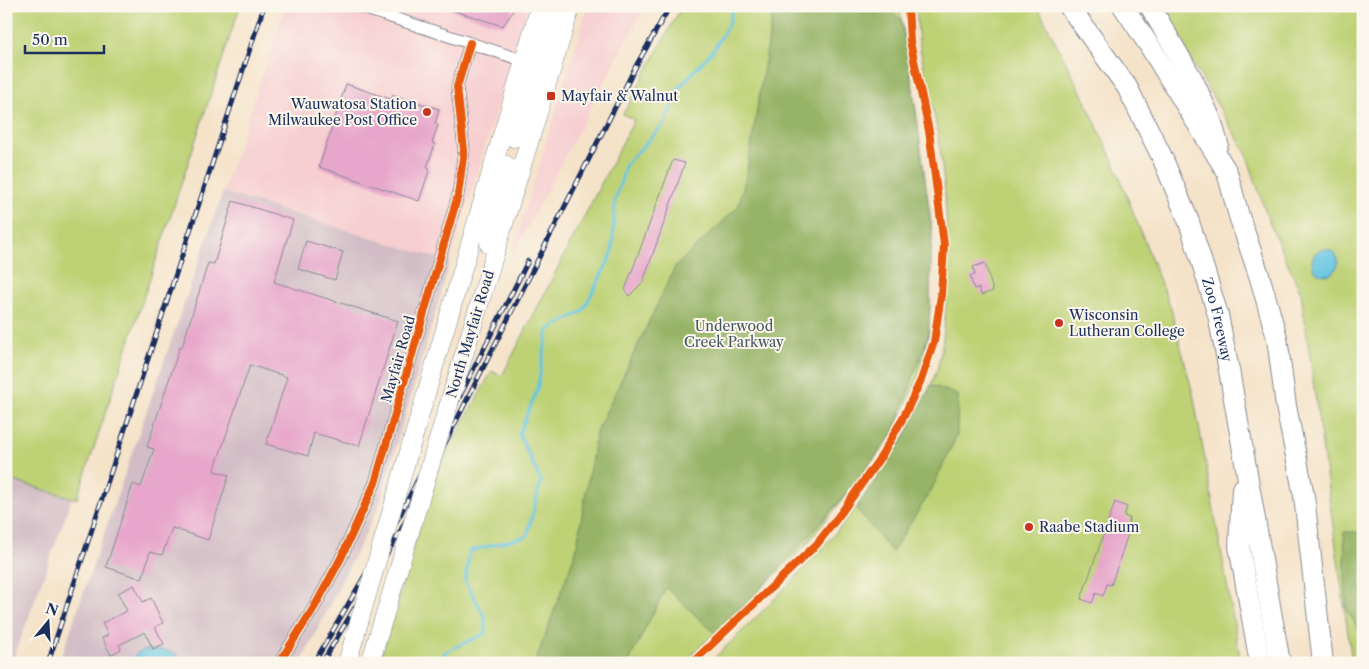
<svg xmlns="http://www.w3.org/2000/svg" width="1369" height="669" font-family="'Libre Caslon Text',serif">
<rect width="100%" height="100%" fill="#fbf7ec"/>
<filter id="ink" filterUnits="userSpaceOnUse"><feTurbulence type="fractalNoise" baseFrequency=".02" numOctaves="2"/><feDisplacementMap in="SourceGraphic" scale="10" xChannelSelector="R" yChannelSelector="G"/><feConvolveMatrix kernelMatrix="1 2 1 2 8 2 1 2 1" color-interpolation-filters="sRGB"/></filter>
<filter id="wash" filterUnits="userSpaceOnUse"><feTurbulence type="fractalNoise" baseFrequency=".0096" numOctaves="4" result="noise"/><feDisplacementMap in="SourceGraphic" scale="20" xChannelSelector="R" yChannelSelector="G"/><feGaussianBlur stdDeviation="1.12" result="paint"/><feColorMatrix in="noise" values="0 0 0 0 0 0 0 0 0 0 0 0 0 0 0 0 0 1.4 0 .05"/><feComposite in="paint" operator="in"/></filter>
<g filter="url(#wash)">
<rect width="100%" height="100%" fill="#f5e3c9"/>
<path fill="#f7cfd1" d="M 285,6 L 528,6 L 450,262 L 223,192 Z
M 588,6 L 645,6 L 510,260 Z"/>
<path fill="#d2bdc6" d="M 223,192 L 450,262 L 378,508 L 304,657 L 300,663 L 59,663 Z
M 6,479 L 72,498 L 12,663 L 6,663 Z"/>
<path fill="#bed175" stroke="#6c806a" d="M 6,6 L 240,6 L 77,499 L 6,479 Z
M 682,6 L 899,6 L 911,75 L 932,231 L 929,333 L 918,378 L 893,434 L 852,488 L 804,547 L 683,663 L 379,663 L 436,471 L 492,371 L 502,376 L 634,120 L 623,114 Z
M 916,6 L 1037,6 L 1084,98 L 1114,163 L 1171,309 L 1194,398 L 1241,663 L 709,663 C 786,589 865,513 915,418 C 923,402 931,386 937,370 C 942,352 944,332 945,314 C 948,275 948,236 945,197 C 943,174 941,151 937,129 C 929,88 917,48 916,6 Z
M 1159,6 L 1363,6 L 1363,663 L 1352,663 L 1301,293 L 1269,222 L 1246,153 Z"/>
<path fill="#96b366" stroke="#587162" d="M 774,6 L 887,6 L 901,20 L 911,75 L 932,231 L 929,333 L 893,434 L 852,488 L 752,598 L 715,633 L 666,588 L 628,663 L 535,663 L 576,551 L 596,433 L 675,267 L 738,207 L 746,177 Z
M 931,385 L 958,395 L 957,435 L 931,491 L 892,552 L 856,508 L 904,438 Z
M 1344,532 L 1363,532 L 1363,637 L 1346,608 Z"/>
<path fill="#64c5e2" stroke="#407aa0" d="M1312 262a13 13 0 1 1 26 0a13 13 0 1 1-26 0Z
M 146,650 C 166,649 173,651 189,663 L 128,663 L 137,653 Z"/>
<g fill="none" stroke-linecap="round" stroke-linejoin="round">
<path stroke="#64c5e2" stroke-width="3" d="M 439,663 L 445,652 L 486,633 L 485,617 L 465,581 L 470,551 L 527,536 L 541,481 L 519,434 L 537,390 L 548,330 L 583,311 L 612,254 L 615,201 L 626,164 L 665,123 L 679,88 L 714,49 L 728,25 L 734,6"/>
</g>
<g id="blocks">
<path fill="#e7a6cb" d="M 445,6 L 514,6 L 512,13 L 503,26 L 445,8 Z
M 346,84 L 391,99 L 393,95 L 439,109 L 435,124 L 438,125 L 432,143 L 435,144 L 427,167 L 430,168 L 419,201 L 319,167 Z
M 673,160 L 685,163 L 643,282 L 629,296 L 625,290 Z
M 233,201 L 293,220 L 274,282 L 398,321 L 359,446 L 314,433 L 308,456 L 266,444 L 287,377 L 250,365 L 214,471 L 229,475 L 208,540 L 172,528 L 162,555 L 150,552 L 142,579 L 106,567 L 133,484 L 141,487 L 154,449 L 147,447 L 180,346 L 182,347 L 208,263 L 214,264 Z
M 306,241 L 343,252 L 335,280 L 298,269 Z
M 985,263 L 993,291 L 981,295 L 979,288 L 974,289 L 970,276 L 975,275 L 973,267 Z
M 1115,502 L 1127,507 L 1124,516 L 1130,518 L 1126,530 L 1129,531 L 1111,585 L 1107,584 L 1103,596 L 1096,593 L 1092,603 L 1081,599 Z
M 134,585 L 143,602 L 151,598 L 163,623 L 155,627 L 164,644 L 153,649 L 145,632 L 119,645 L 121,649 L 111,655 L 102,638 L 108,635 L 102,623 L 127,611 L 118,593 Z"/>
</g>
</g>
<g filter="url(#ink)">
<use href="#blocks" fill-opacity="0" stroke="#888994" stroke-width="1"/>
<g fill="none" stroke-linecap="round" stroke-linejoin="round">
<defs>
<path id="street" d="M 357,6 L 528,62
M 279,663 L 315,606 L 341,558 L 375,483 L 458,195 L 464,150 L 457,87 L 470,43"/>
<path id="primary" d="M 552,69 C 549,67 545,64 543,61 C 537,51 551,18 554,6
M 514,138 L 532,73 L 531,69 L 524,61
M 489,244 L 495,204 L 506,165
M 458,285 L 540,6
M 483,292 L 571,6"/>
<g id="highway">
<path id="s1" d="M 1069,6 L 1127,87 L 1162,157 L 1189,222 L 1203,266 L 1218,315 L 1229,370 L 1280,663"/>
<path d="M 1123,6 L 1149,45 L 1227,172 L 1239,216 L 1260,278 L 1277,338 L 1286,406 L 1304,496 L 1323,663"/>
<path d="M 1150,6 L 1193,80 L 1211,120 L 1218,144"/>
<path d="M 1242,489 L 1239,546 L 1260,663"/>
</g>
</defs>
<use href="#street" stroke="#888994" stroke-width="13"/>
<use href="#primary" stroke="#888994" stroke-width="19"/>
<use href="#highway" stroke="#888994" stroke-width="22"/>
<use href="#street" stroke="#fff" stroke-width="11"/>
<use href="#primary" stroke="#fff" stroke-width="18"/>
<use href="#highway" stroke="#fff" stroke-width="20"/>
<defs>
<path id="rail" d="M 48,663 L 264,6
M 314,663 L 400,515 L 528,261
M 322,663 L 401,530 L 636,66 L 670,6"/>
</defs>
<use href="#rail" stroke="#1b2f5e" stroke-width="5"/>
<use href="#rail" stroke="#fbf7ec" stroke-width="3" stroke-dasharray="9" stroke-linecap="butt"/>
<defs>
<path id="primary-bridge" d="M 347,663 L 458,285
M 370,663 L 483,292"/>
</defs>
<use href="#primary-bridge" stroke="#888994" stroke-width="19" stroke-linecap="butt"/>
<use href="#primary-bridge" stroke="#fff" stroke-width="18"/>
<defs>
<path id="cycleway" d="M 279,663 L 315,606 L 341,558 L 375,483 L 458,195 L 464,150 L 457,87 L 470,43
M 692,663 L 817,544 L 841,513 L 882,455 L 904,416 L 921,380 L 934,342 L 941,295 L 944,245 L 929,131 L 910,41 L 908,6"/>
</defs>
<use href="#cycleway" stroke="#fbf7ec" stroke-width="11"/>
<use href="#cycleway" stroke="#e8590c" stroke-width="8"/>
</g>
</g>
<g fill="#c8321e" stroke="#fbf7ec" stroke-width="2">
<rect x="546" y="91" width="10" height="10" rx="2.5"/>
<circle cx="427" cy="112" r="5"/>
<circle cx="1059" cy="323" r="5"/>
<circle cx="1029" cy="527" r="5"/>
</g>
<g text-anchor="middle" dominant-baseline="central" stroke-width="4" stroke-linejoin="round" paint-order="stroke">
<g font-size="14" fill="#1b2f5e" stroke="#fbf7ec" text-anchor="start">
<text x="561" y="96">Mayfair &amp; Walnut</text>
<text x="417" y="104" text-anchor="end">Wauwatosa Station<tspan x="417" dy="16">Milwaukee Post Office</tspan></text>
<text x="1069" y="315">Wisconsin<tspan x="1069" dy="16">Lutheran College</tspan></text>
<text x="1039" y="527">Raabe Stadium</text>
</g>
<g font-size="14" fill="#1b2f5e" stroke="#fbf7ec">
<text stroke="none"><textPath href="#s1" startOffset="350">Zoo Freeway</textPath></text>
<text transform="translate(470 334) rotate(-73)">North Mayfair Road</text>
<text transform="translate(398 359) rotate(-74)">Mayfair Road</text>
</g>
<g font-size="14" fill="#445864" stroke="#fbf7ec">
<text x="734" y="326">Underwood<tspan x="734" dy="16">Creek Parkway</tspan></text>
</g>
</g>
<rect width="1369" height="669" fill="none" stroke="#fbf7ec" stroke-width="25"/>
<g transform="translate(48 622) rotate(18)" stroke="#fbf7ec" stroke-width="4" paint-order="stroke">
<path d="M0-4L9 19L0 12L-9 19Z" fill="#1b2f5e"/>
<text y="-8" font-size="14" font-weight="bold" text-anchor="middle" fill="#1b2f5e">N</text>
</g>
<path d="M25 45v8h79v-8" fill="none" stroke="#1b2f5e" stroke-width="2.5"/>
<text x="32" y="45" font-size="15" fill="#1b2f5e" stroke="#fbf7ec" stroke-width="4" paint-order="stroke">50 m</text>
</svg>
